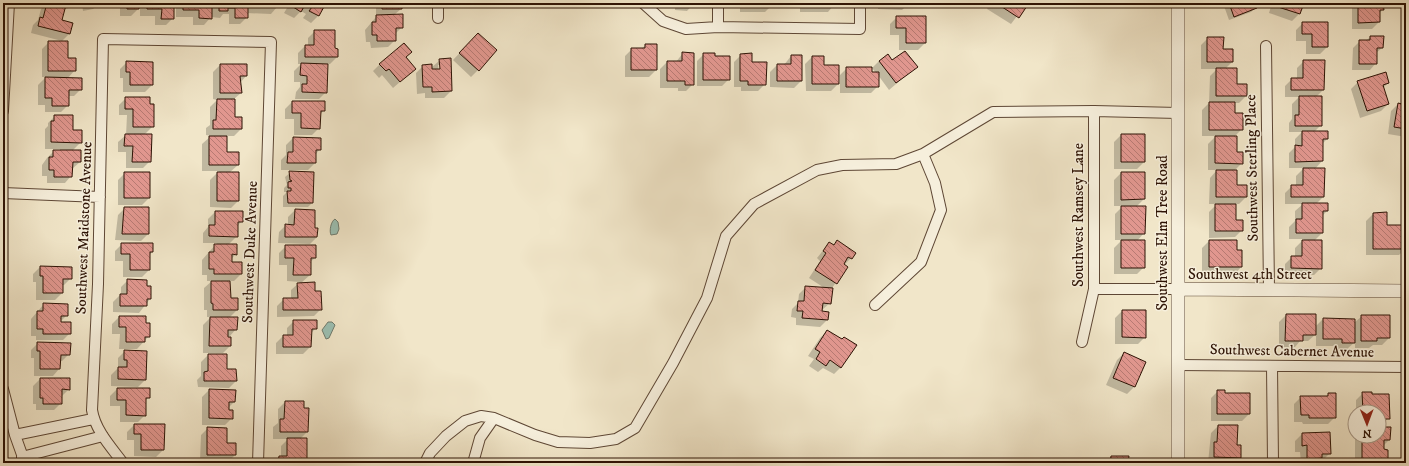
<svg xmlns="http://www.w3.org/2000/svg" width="1409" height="466" font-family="'IM FELL DW Pica',serif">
<defs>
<pattern id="building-back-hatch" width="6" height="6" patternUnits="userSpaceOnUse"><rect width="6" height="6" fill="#e1978f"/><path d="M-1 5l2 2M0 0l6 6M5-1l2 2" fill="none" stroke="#b77a73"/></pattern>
</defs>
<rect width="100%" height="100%" fill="#f1e6c9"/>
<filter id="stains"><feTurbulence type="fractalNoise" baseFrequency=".005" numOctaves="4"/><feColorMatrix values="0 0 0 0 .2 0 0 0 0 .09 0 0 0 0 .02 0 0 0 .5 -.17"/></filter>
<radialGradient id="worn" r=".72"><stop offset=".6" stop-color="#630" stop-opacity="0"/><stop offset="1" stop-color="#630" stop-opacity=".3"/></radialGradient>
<path fill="#9bc0b3" stroke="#6f7a6d" d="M 335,219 L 338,222 L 339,229 L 337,234 L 331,235 C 329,231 331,221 335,219 Z
M 328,322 L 332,322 L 335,325 L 329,338 L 326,339 L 322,330 Z"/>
<path fill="#0003" fill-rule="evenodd" d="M 47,3 L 64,6 L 63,3 L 78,3 L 74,7 L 64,9 L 61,21 L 69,34 L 62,41 L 31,33 L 33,25 L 38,20 L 41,9 Z
M 82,3 L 100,3 L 93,9 L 83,11 Z
M 103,3 L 138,3 L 138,9 L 131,16 L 120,16 L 120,8 L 103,8 Z
M 140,3 L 173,3 L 173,18 L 166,25 L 155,25 L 155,16 L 140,16 Z
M 176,3 L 278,3 L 277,7 L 271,14 L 247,13 L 247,17 L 240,24 L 229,24 L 229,14 L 223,14 L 220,18 L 211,17 L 204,25 L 193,25 L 193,17 L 176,17 Z
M 290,3 L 325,3 L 318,16 L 311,23 L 303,18 L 306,14 L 301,11 L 294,18 L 284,13 Z
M 376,3 L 401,3 L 401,9 L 394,15 L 402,27 L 395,34 L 395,40 L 388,47 L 371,48 L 370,42 L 366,42 L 365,30 L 376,17 Z
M 667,3 L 694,3 L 687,11 L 675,10 L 675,6 L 667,6 Z
M 740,3 L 772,3 L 772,5 L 765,12 L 740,12 Z
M 800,3 L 834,3 L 834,5 L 828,12 L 800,12 Z
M 878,3 L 909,3 L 902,10 L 878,9 Z
M 991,3 L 1027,3 L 1011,24 L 987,9 Z
M 1227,3 L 1254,3 L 1256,7 L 1251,12 L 1229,20 L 1224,6 Z
M 1272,3 L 1302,3 L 1299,14 L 1292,21 L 1269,13 Z
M 1355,3 L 1382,3 L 1383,10 L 1379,13 L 1379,22 L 1372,29 L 1352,29 L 1352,7 Z
M 897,17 L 925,43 L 918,50 L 899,50 L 899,35 L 890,35 L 890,24 Z
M 1303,23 L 1327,47 L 1320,54 L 1306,54 L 1306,41 L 1296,41 L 1296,30 Z
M 315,31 L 334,49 L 337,57 L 330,64 L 327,64 L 326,92 L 319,99 L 295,99 L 296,92 L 300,87 L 300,82 L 294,82 L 294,71 L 301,64 L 298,64 L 298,53 L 305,46 L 308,46 L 308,38 Z
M 1370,37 L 1382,48 L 1376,53 L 1376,63 L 1370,70 L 1352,70 L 1353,48 L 1360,41 L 1366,41 Z
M 1208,38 L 1232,62 L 1225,69 L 1246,96 L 1239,103 L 1234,103 L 1234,114 L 1242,129 L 1234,137 L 1236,153 L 1242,163 L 1234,171 L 1236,186 L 1246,197 L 1239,204 L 1235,204 L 1235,221 L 1242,230 L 1235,237 L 1209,238 L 1209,212 L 1217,204 L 1209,204 L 1210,178 L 1217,170 L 1208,170 L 1208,144 L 1216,136 L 1202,136 L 1202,110 L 1209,103 L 1210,76 L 1217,69 L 1201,69 L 1201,45 Z
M 471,41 L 478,70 L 471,77 L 453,60 Z
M 49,42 L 67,59 L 75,70 L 67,79 L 81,89 L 74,96 L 68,96 L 68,105 L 61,112 L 45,112 L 45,105 L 38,105 L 38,85 L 46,77 L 42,77 L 42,49 Z
M 645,45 L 656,70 L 649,77 L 625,77 L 625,56 L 632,49 L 642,49 Z
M 683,53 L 693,84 L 686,91 L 678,91 L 678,88 L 660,88 L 660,69 L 667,62 L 676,62 Z
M 704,54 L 729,79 L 722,86 L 697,86 L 697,61 Z
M 741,55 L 751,63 L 765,84 L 758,91 L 741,91 L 741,87 L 734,87 L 734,62 Z
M 791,56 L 801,56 L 801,81 L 794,88 L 770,87 L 770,72 L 777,65 L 784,65 Z
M 405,57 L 408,75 L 393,88 L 382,75 L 379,78 L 373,71 L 380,64 Z
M 812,57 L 838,84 L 831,91 L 806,91 L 805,64 Z
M 440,60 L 451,91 L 444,98 L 425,98 L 425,93 L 417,94 L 416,73 L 423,66 L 431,68 ZM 438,65 L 440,65 L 441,74 L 439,74 Z
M 879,61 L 892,62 L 916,67 L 889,90 L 878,75 L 878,86 L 871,93 L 840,93 L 840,75 L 847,68 L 876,73 L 872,68 Z
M 1304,61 L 1323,90 L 1316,97 L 1321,125 L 1314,132 L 1327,132 L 1327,139 L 1322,144 L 1322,161 L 1315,169 L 1323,197 L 1316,204 L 1327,211 L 1322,216 L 1322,233 L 1314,241 L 1321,268 L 1314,275 L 1285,275 L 1285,264 L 1292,257 L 1295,257 L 1295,248 L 1304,239 L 1289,239 L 1289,227 L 1295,221 L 1295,211 L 1303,204 L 1285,204 L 1285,193 L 1292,186 L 1296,186 L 1296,176 L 1304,168 L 1289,168 L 1289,153 L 1295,147 L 1295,139 L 1302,132 L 1289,132 L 1289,123 L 1292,119 L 1292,104 L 1299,97 L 1285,97 L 1285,86 L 1292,79 L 1297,79 L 1297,68 Z
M 127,62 L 152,85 L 145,92 L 123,92 L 123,78 L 120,78 L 120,69 Z
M 220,65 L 246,76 L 240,83 L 241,93 L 234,99 L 234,118 L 241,129 L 234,136 L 226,136 L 226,153 L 238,165 L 229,173 L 238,201 L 231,208 L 210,207 L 210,180 L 219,171 L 202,171 L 202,144 L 211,136 L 206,135 L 206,128 L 210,125 L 210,107 L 217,100 L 213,99 L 213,72 Z
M 1358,82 L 1388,83 L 1383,88 L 1388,104 L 1381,111 L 1360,118 L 1351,89 Z
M 126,98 L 153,126 L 144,135 L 150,161 L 143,168 L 126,168 L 126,152 L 118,152 L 118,142 L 126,135 L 127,115 L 119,115 L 119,105 Z
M 292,102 L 324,110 L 320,115 L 319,128 L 312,135 L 294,135 L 294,119 L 285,119 L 285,109 Z
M 1398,104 L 1406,106 L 1406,137 L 1388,134 L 1391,111 Z
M 55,116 L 72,131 L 81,142 L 72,151 L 80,162 L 72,169 L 71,176 L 65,183 L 47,183 L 47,176 L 42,176 L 42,165 L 47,158 L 54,151 L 60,151 L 60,149 L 45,149 L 45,129 L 48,126 L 48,123 Z
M 1121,135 L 1144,162 L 1137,169 L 1114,169 L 1114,142 Z
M 293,138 L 320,149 L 315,155 L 315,163 L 308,170 L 281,170 L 281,160 L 286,155 L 286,145 Z
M 125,173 L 149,198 L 142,205 L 118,205 L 118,180 Z
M 290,173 L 312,203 L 308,207 L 283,207 L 283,196 L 287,192 L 284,192 L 284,188 L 287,185 L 285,177 Z
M 1121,173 L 1144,199 L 1136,207 L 1144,233 L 1137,241 L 1144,267 L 1137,274 L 1114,274 L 1114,248 L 1122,240 L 1115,240 L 1115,214 L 1123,206 L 1114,206 L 1114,180 Z
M 125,208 L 148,234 L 141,241 L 115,240 L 118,215 Z
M 295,210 L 314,229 L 317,237 L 310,244 L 278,243 L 279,232 L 286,225 L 288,225 L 288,217 Z
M 215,212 L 242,221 L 237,226 L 237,236 L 228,245 L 236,254 L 231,259 L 231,263 L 241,274 L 234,281 L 229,281 L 230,299 L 237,299 L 237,310 L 229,318 L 236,329 L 230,336 L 223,336 L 230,346 L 223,353 L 203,353 L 203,325 L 211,317 L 207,317 L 207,310 L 204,310 L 204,288 L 212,281 L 207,281 L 207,275 L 202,275 L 202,260 L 217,243 L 203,243 L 203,233 L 208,227 L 208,219 Z
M 1373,214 L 1406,248 L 1399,255 L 1366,255 L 1366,221 Z
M 1209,241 L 1236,251 L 1241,251 L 1241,267 L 1235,274 L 1202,274 L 1202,248 Z
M 829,243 L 851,258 L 844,265 L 847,267 L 832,288 L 830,303 L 822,310 L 827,320 L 820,327 L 796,325 L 796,318 L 791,317 L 792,309 L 798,303 L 799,294 L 806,287 L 826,289 L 809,278 L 820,261 L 817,258 Z
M 122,244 L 152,244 L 152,252 L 149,256 L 149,270 L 142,277 L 123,277 L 123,261 L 115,261 L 115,251 Z
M 286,246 L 315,258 L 310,262 L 310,275 L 301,283 L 314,292 L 321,309 L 314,316 L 277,317 L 277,306 L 284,299 L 291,299 L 291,290 L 300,282 L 287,281 L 287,265 L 279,265 L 279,253 Z
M 40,267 L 71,278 L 64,285 L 62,285 L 62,293 L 55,300 L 36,300 L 36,282 L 33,282 L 33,274 Z
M 128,280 L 146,287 L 150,299 L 139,313 L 113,312 L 113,302 L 121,294 L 121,287 Z
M 44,304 L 67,315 L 59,323 L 70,333 L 63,340 L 36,340 L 36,336 L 31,336 L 31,319 Z
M 1122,311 L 1145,337 L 1138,344 L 1115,344 L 1115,318 Z
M 1286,315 L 1315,327 L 1323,319 L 1354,323 L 1362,316 L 1389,338 L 1382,345 L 1373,345 L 1369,348 L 1355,348 L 1355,342 L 1347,349 L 1335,349 L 1336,346 L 1316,346 L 1316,334 L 1308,341 L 1300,341 L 1295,347 L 1279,347 L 1279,322 Z
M 119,317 L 145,324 L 149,336 L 137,349 L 119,349 L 120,334 L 112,334 L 112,324 Z
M 294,321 L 316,328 L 311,333 L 310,347 L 303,354 L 276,354 L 276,343 L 283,336 L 287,336 L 287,328 Z
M 827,331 L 842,340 L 841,367 L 834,374 L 823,368 L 818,372 L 809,366 L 814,359 L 808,356 L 820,338 Z
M 38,343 L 69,354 L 62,361 L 60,361 L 59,369 L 53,376 L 34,376 L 34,358 L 31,358 L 31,350 Z
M 125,351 L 145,380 L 138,387 L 111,386 L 111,375 L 119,367 L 118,367 L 118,358 Z
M 1124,353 L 1145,362 L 1134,387 L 1127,394 L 1106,385 L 1117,360 Z
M 208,355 L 226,370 L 236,381 L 229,388 L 198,387 L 197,380 L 201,376 L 201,362 Z
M 40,379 L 69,389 L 62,396 L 61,403 L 54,410 L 36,410 L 36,404 L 33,404 L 33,386 Z
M 117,389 L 149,397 L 145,401 L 145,415 L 138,422 L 120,422 L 120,406 L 110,406 L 110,396 Z
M 209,390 L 234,402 L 228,408 L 232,418 L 225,425 L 202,425 L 202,397 Z
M 1218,391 L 1224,394 L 1249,414 L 1242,421 L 1211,421 L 1211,398 Z
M 1363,393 L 1371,395 L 1388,418 L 1382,425 L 1379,425 L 1379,412 L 1356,412 L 1356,400 Z
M 1329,394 L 1335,417 L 1328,424 L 1303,424 L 1302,422 L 1294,422 L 1294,404 L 1301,397 L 1326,397 Z
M 285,402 L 307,432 L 300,439 L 306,463 L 273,463 L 281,457 L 281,446 L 288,439 L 273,439 L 273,427 L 278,423 L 278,409 Z
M 134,425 L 163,450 L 156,457 L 134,456 L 134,440 L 127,440 L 127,432 Z
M 1218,426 L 1240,457 L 1234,463 L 1208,463 L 1211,433 Z
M 208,428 L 235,455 L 228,462 L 230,463 L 203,463 L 205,461 L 200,461 L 201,435 Z
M 1379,428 L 1389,440 L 1383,446 L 1387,458 L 1383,463 L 1355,463 L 1355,436 L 1379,436 Z
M 1302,434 L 1330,453 L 1323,460 L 1319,460 L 1316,463 L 1301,463 L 1300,452 L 1295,452 L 1295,441 Z
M 1111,457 L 1127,463 L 1105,463 Z"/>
<path fill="url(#building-back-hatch)" stroke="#2d1204" d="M 47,3 L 66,5 L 62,20 L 73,23 L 70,34 L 38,26 L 40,17 L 43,18 Z
M 127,3 L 139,3 L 139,9 L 127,9 Z
M 147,3 L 174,3 L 174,19 L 161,19 L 162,9 L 147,9 Z
M 183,3 L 212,3 L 212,19 L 199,18 L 199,10 L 183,10 Z
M 219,3 L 248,3 L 248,18 L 235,18 L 235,8 L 228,8 L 228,11 L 219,11 Z
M 252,3 L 279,3 L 278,7 L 252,7 Z
M 292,3 L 326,3 L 319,16 L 309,11 L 312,7 L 306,3 L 301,12 L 290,5 Z
M 382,3 L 402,3 L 402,9 L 382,9 Z
M 747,3 L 773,3 L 773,5 L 747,5 Z
M 807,3 L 835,3 L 836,6 L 807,6 Z
M 996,3 L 1029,3 L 1019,18 Z
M 1229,3 L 1255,3 L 1257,8 L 1234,17 Z
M 1276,3 L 1304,3 L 1300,14 L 1275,6 Z
M 1358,3 L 1383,3 L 1384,10 L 1380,10 L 1380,22 L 1358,23 Z
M 403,14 L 403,28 L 396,28 L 396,41 L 377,41 L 377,35 L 372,35 L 372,22 L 376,22 L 376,15 Z
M 896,16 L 926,16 L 926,43 L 906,43 L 906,28 L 896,28 Z
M 1302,22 L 1328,22 L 1328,47 L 1312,47 L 1312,34 L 1302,34 Z
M 314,30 L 335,30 L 335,48 L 338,49 L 338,57 L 305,57 L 305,45 L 314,45 Z
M 478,33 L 497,50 L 479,71 L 459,53 Z
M 1370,36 L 1384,36 L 1383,48 L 1377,48 L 1377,64 L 1359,64 L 1359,40 L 1370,40 Z
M 1207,37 L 1224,37 L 1223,49 L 1233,49 L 1233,62 L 1207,62 Z
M 48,41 L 68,41 L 68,58 L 76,58 L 76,71 L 48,71 Z
M 404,43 L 412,52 L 406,57 L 416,69 L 400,82 L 389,69 L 386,71 L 379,64 Z
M 645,44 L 657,44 L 657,70 L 631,70 L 631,48 L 645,48 Z
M 905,51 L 918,67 L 896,83 L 879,61 L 888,54 L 892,60 Z
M 682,52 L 694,53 L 694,85 L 685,85 L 685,81 L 667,81 L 667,61 L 682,61 Z
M 703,53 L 715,53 L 715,56 L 730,56 L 730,80 L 703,80 Z
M 752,53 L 752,62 L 767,62 L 766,85 L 748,85 L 748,81 L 740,81 L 740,54 Z
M 791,55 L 802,55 L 802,81 L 777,81 L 777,64 L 791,64 Z
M 812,56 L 824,56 L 824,65 L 839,65 L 839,84 L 812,84 Z
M 451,58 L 452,91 L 432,92 L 432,87 L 423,87 L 422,65 L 432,64 L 432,69 L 440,69 L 439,59 Z
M 1303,60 L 1325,60 L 1324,90 L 1291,90 L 1291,78 L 1303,78 Z
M 126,61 L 153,62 L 153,85 L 130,85 L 130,72 L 126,72 Z
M 301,63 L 328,64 L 327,93 L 302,92 L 302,84 L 307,84 L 307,76 L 300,75 Z
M 220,64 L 247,64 L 247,76 L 240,76 L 242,93 L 220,93 Z
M 846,67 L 872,67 L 872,72 L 879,72 L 879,87 L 846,87 Z
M 1216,68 L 1237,68 L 1237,84 L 1247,84 L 1247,96 L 1216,96 Z
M 1386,72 L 1389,83 L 1383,85 L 1389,104 L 1367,111 L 1357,81 Z
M 45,77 L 82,78 L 82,90 L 69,90 L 69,106 L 52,106 L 52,98 L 45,98 Z
M 1299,96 L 1322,96 L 1322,126 L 1295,126 L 1295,115 L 1299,115 Z
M 125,97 L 150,97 L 150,104 L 154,104 L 154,127 L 133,127 L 133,109 L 125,109 Z
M 217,99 L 235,99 L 235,117 L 242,117 L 242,129 L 213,129 L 213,120 L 216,120 Z
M 292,101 L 325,101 L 325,111 L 321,111 L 320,129 L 301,128 L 301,113 L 292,113 Z
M 1209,102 L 1235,102 L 1235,113 L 1243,113 L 1243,130 L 1209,130 Z
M 1398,103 L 1406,105 L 1406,129 L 1394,127 Z
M 54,115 L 73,115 L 73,130 L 82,130 L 82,143 L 51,142 L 51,121 L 54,121 Z
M 1302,131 L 1328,131 L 1328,139 L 1323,139 L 1323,161 L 1295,162 L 1295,145 L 1302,146 Z
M 125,134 L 152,134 L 151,162 L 132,162 L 133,146 L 124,146 Z
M 1121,134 L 1145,134 L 1145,162 L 1121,162 Z
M 209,136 L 227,136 L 227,152 L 239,152 L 239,165 L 209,165 Z
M 1215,136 L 1237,136 L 1237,152 L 1243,152 L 1243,164 L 1215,163 Z
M 293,137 L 321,138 L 321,150 L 316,150 L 316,163 L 287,163 L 288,152 L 293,152 Z
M 53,150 L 81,150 L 81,162 L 73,162 L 72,177 L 54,177 L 54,170 L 49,170 L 49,157 L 53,157 Z
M 1303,168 L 1325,168 L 1324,197 L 1291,197 L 1291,185 L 1303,185 Z
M 1216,170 L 1237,170 L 1237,185 L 1247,185 L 1247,197 L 1216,197 Z
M 289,171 L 314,172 L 313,203 L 288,203 L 287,191 L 291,191 L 291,188 L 288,188 L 288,182 L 292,181 L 290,180 Z
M 124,172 L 150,172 L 150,198 L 124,198 Z
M 217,172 L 239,172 L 239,201 L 217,201 Z
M 1121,172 L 1145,172 L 1145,199 L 1121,200 Z
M 1302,203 L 1328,203 L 1328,211 L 1323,211 L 1323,233 L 1296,233 L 1296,219 L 1302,219 Z
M 1215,204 L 1236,204 L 1236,220 L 1243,220 L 1243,231 L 1215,231 Z
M 1121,206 L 1146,206 L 1145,234 L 1121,234 Z
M 124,207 L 149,207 L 149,234 L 122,234 Z
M 295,209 L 315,210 L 315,228 L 318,228 L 317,237 L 285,237 L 285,224 L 294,225 Z
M 215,211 L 243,211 L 243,222 L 238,222 L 238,237 L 209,236 L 209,225 L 215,225 Z
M 1387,212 L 1387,225 L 1406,225 L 1406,249 L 1373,249 L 1373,213 Z
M 837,240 L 856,253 L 852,259 L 848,257 L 844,264 L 848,267 L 837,284 L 815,270 L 826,253 L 823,251 L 829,242 L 834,245 Z
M 1121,240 L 1145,240 L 1145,268 L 1121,268 Z
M 1209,240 L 1237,240 L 1237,250 L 1242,250 L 1242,267 L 1209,267 Z
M 1302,240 L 1322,240 L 1322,269 L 1291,268 L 1291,256 L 1302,256 Z
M 121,243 L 153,243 L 153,252 L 150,252 L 150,270 L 130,270 L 130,254 L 121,254 Z
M 214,244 L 237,244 L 237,255 L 232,254 L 232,262 L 242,262 L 242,274 L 214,274 L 214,269 L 209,269 L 209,252 L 214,252 Z
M 285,245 L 316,245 L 316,258 L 311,258 L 311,275 L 293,275 L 294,258 L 285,258 Z
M 40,266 L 72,267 L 72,279 L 63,279 L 63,293 L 43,293 L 43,276 L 40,276 Z
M 127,279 L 147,280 L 147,286 L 151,286 L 151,299 L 147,299 L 147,306 L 120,306 L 120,294 L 127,294 Z
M 211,281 L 230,281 L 231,298 L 238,298 L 238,310 L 213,310 L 213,304 L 211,303 Z
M 315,282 L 315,291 L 321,291 L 322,310 L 283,310 L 283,298 L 298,298 L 297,283 Z
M 805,286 L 833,288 L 831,304 L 823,303 L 822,311 L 829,312 L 828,320 L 802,318 L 803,311 L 797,311 L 798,301 L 804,301 Z
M 43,303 L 68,304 L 68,316 L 61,316 L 61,322 L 71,322 L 71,334 L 43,334 L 43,329 L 37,329 L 37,311 L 43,311 Z
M 1122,310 L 1146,310 L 1146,338 L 1122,337 Z
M 1286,314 L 1316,314 L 1316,335 L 1303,335 L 1303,341 L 1285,341 Z
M 1361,315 L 1390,315 L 1390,338 L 1377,338 L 1377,341 L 1361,341 Z
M 119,316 L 146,316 L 146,323 L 150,323 L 150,337 L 145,337 L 145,342 L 126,342 L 126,327 L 119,327 Z
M 210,317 L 238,317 L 237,330 L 228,330 L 228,337 L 231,337 L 231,346 L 209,346 Z
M 1323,318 L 1355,319 L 1355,343 L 1342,343 L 1342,339 L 1323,339 Z
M 293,320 L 317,320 L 317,329 L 312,329 L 311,347 L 283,347 L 283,335 L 293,335 Z
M 827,330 L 842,339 L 844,337 L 857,345 L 841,368 L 830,360 L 826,366 L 816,359 L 820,352 L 815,349 Z
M 37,342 L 71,343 L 70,355 L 61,355 L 60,369 L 40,369 L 40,351 L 37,351 Z
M 124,350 L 147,351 L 146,380 L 118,379 L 118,367 L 127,367 L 127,360 L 124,360 Z
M 1124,352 L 1146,362 L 1135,387 L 1113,378 Z
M 208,354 L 227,354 L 227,369 L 236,369 L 237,381 L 204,381 L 204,372 L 208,371 Z
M 40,378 L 70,378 L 70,390 L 62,389 L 62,404 L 43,404 L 43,398 L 40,398 Z
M 117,388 L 150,388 L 150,398 L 146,398 L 146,416 L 126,415 L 126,400 L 117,400 Z
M 209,389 L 236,390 L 235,402 L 229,402 L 229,410 L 233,410 L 233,419 L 209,418 Z
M 1217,390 L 1225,390 L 1225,393 L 1250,393 L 1250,414 L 1217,414 Z
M 1362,392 L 1372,392 L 1372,394 L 1389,394 L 1390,419 L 1379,419 L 1379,412 L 1363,412 Z
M 1328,393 L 1336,393 L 1336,418 L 1309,418 L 1309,415 L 1301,415 L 1300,396 L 1328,396 Z
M 285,401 L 304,401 L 304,408 L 309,408 L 308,432 L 280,432 L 280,419 L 284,419 Z
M 134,424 L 165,424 L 164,450 L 141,450 L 141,434 L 134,434 Z
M 1218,425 L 1238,425 L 1237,445 L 1241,445 L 1241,458 L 1214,457 L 1214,442 L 1217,442 Z
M 207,427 L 227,428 L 227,443 L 236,443 L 236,455 L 207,455 Z
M 1379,427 L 1391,427 L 1390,440 L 1384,440 L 1384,449 L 1388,450 L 1388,459 L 1362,459 L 1362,436 L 1379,436 Z
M 1330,432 L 1331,454 L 1322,454 L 1322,458 L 1307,459 L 1307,445 L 1302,446 L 1302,433 Z
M 287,438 L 307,438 L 307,463 L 278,463 L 279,456 L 287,456 Z
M 1111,456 L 1129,456 L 1128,463 L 1110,463 Z
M 204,461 L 231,461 L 231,463 L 204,463 Z"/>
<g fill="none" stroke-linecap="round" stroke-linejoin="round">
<defs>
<path id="minor" d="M 643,3 L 663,21 L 686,29 L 718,27 L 860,29 L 860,3
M 438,18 L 438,3
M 718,27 L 718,3
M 1266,46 L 1269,290
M 3,111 L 9,3
M 3,193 L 100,197
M 1094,289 L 1178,289
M 875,305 L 921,262 L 941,210 L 935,183 L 923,154
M 1082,342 L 1094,289 L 1094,111
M 1178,365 L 1406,367
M 1272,366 L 1273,463
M 3,389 L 15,435 L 25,463
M 15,435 L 93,419
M 22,457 L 103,436
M 123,463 C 111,447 95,430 92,410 L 98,284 L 103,39 L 271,42 L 258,463
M 425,463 L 430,453 L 446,436 L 465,421 L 481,416 L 494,418 L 535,435 L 558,442 L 590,443 L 616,439 L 635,428 L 673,363 L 707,298 L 726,236 L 754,204 L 817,170 L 842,165 L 896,164 L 923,154 L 993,112 L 1094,111 L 1178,113
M 473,463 L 480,438 L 494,418"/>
<path id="tertiary" d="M 1178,289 L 1406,291
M 1178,463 L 1178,3"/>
</defs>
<use href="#minor" stroke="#5e4735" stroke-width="12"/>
<use href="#tertiary" stroke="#5e4735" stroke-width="14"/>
<use href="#minor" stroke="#f6efdc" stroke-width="10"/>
<use href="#tertiary" stroke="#f6efdc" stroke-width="13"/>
</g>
<g text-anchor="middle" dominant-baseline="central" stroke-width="3" stroke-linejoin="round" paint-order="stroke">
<g font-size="15" fill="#2d1204" stroke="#f6efdc">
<text transform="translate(1252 168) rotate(-91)">Southwest Sterling Place</text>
<text transform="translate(1078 215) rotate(-90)">Southwest Ramsey Lane</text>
<text transform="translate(84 228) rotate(-88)">Southwest Maidstone Avenue</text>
<text transform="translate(1162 233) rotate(-90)">Southwest Elm Tree Road</text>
<text transform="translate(250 252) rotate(-88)">Southwest Duke Avenue</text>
<text x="1250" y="274">Southwest 4th Street</text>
<text transform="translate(1292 351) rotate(1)">Southwest Cabernet Avenue</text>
</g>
</g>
<rect width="1409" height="466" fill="none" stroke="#f1e6c9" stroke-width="16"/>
<rect x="4" y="4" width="1401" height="458" fill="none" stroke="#2d1204" stroke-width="2"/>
<rect x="8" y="8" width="1393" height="450" fill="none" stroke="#2d1204"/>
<g transform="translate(1367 424) rotate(179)"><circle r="19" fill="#f6efdc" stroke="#a69786"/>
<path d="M0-3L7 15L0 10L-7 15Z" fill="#8f2418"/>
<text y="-6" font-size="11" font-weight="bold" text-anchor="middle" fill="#2d1204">N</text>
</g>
<rect width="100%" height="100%" filter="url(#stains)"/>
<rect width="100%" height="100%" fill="url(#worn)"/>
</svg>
